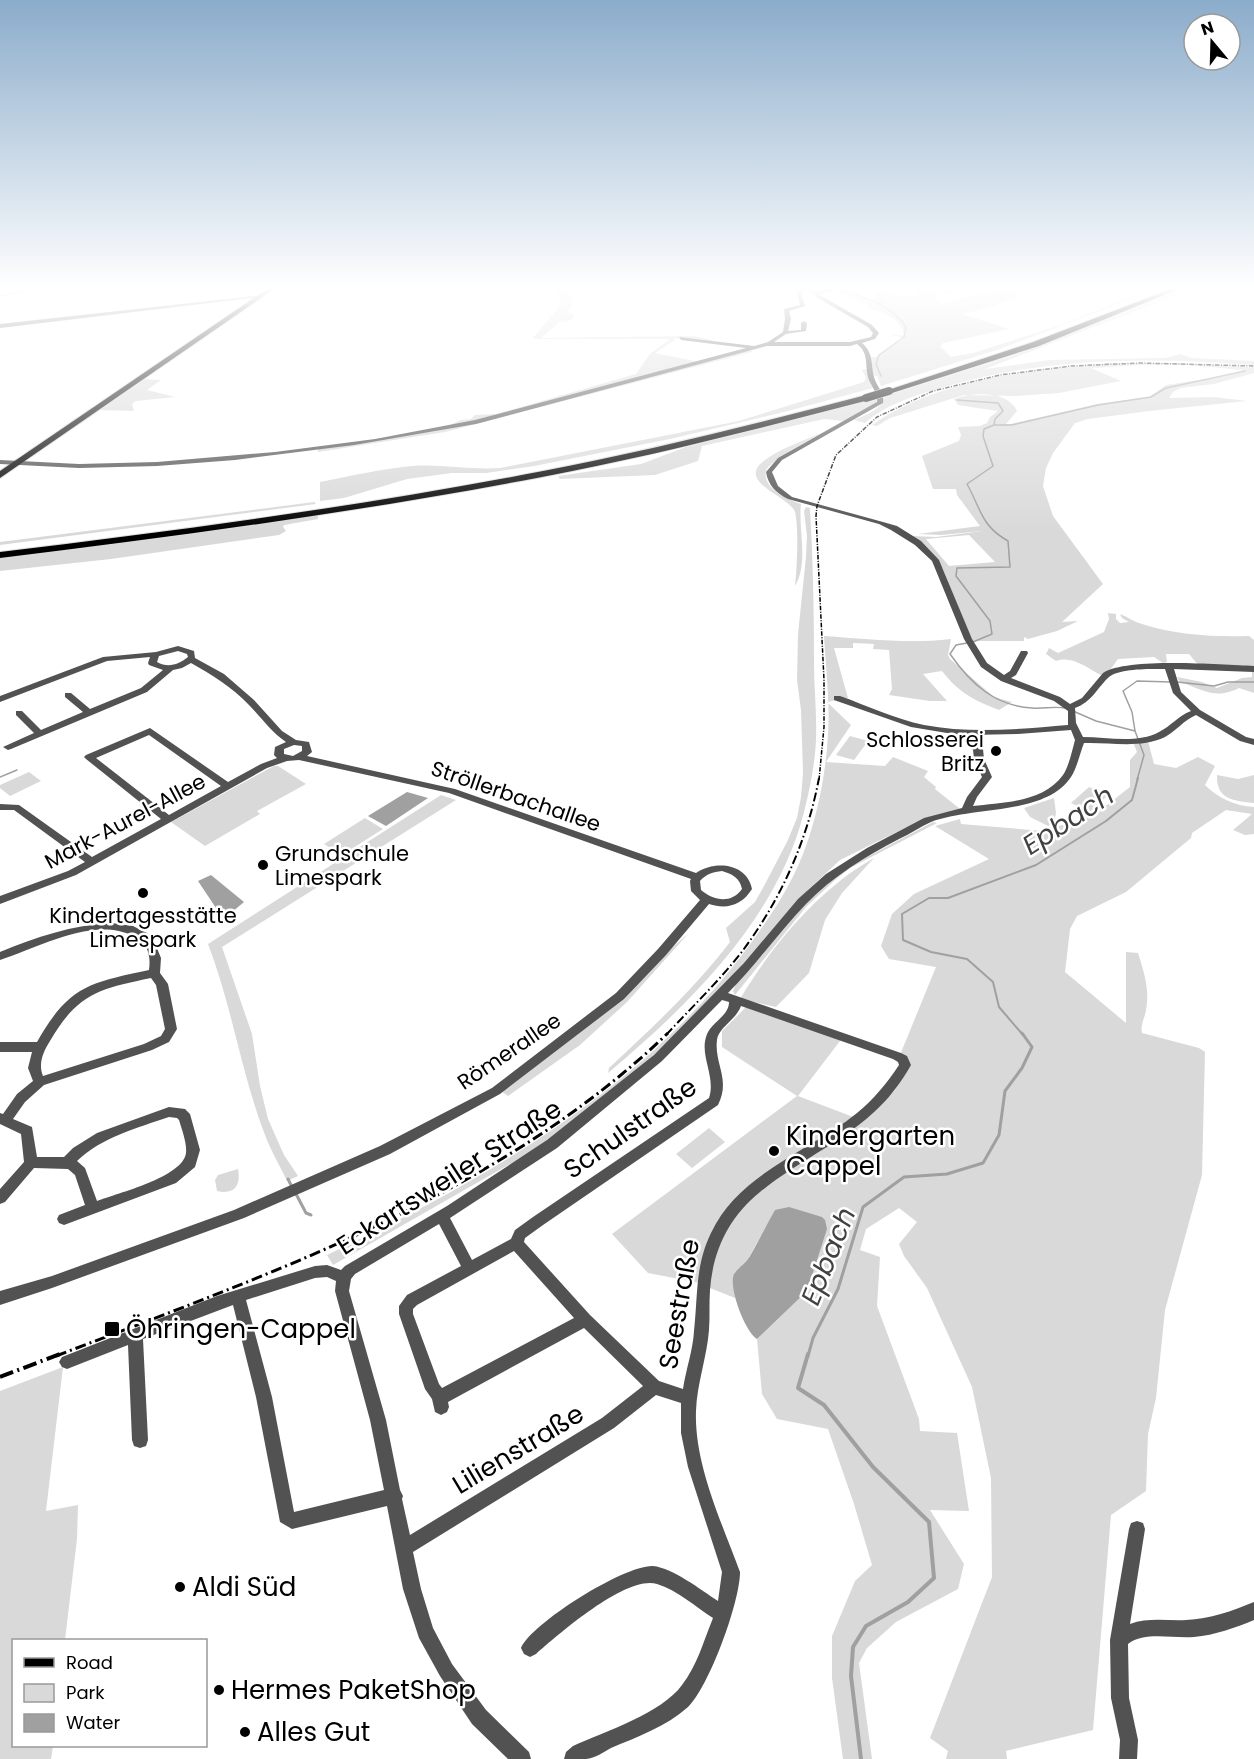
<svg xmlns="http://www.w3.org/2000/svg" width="1254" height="1759" font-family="Poppins,sans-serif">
<rect width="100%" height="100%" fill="#fff"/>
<path fill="#d9d9d9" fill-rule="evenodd" d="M 556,287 L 572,287 L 568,291 L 573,301 L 568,312 L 574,314 L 572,320 L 559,322 L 541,338 L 694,336 L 712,340 L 716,338 L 712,341 L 673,338 L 675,340 L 655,353 L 699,362 L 750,349 L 752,352 L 445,432 L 318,452 L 318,448 L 436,431 L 461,420 L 471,419 L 475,415 L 497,414 L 636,374 L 650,354 L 670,339 L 536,339 L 533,338 L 558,308 L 561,299 L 553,292 Z
M 899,287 L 971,287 L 934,297 L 943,304 L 1004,287 L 1044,287 L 991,307 L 962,314 L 1009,329 L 943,343 L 940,346 L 951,357 L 973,353 L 1061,325 L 1155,287 L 1162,287 L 1000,349 L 881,386 L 877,376 L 873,375 L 871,357 L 877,357 L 904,338 L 889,334 L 904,336 C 903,320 882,311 868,308 L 868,305 L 841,294 L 826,292 L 844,290 L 875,300 L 880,291 L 885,289 L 895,294 L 913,297 L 918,291 Z
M 1190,287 L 1197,287 L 985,369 L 1050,360 L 1165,358 L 1181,354 L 1191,358 L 1254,361 L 1254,365 C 1150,357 1045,357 944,387 C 916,395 887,404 865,423 L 854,420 C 866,415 883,409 885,396 L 1018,354 Z
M 1109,363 L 1179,363 L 1254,367 L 1254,373 L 1214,384 L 1180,388 L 1173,392 L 1169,398 L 1214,397 L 1247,401 L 1149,411 L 1088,419 L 1075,423 L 1053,453 L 1046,468 L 1043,486 L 1053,516 L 1103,584 L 1062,622 L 1078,621 L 1057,631 L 1028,639 L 1024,637 L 1024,641 L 972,641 L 943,569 L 912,536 L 936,537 L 983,531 L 941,535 L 918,534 L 980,526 L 957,495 L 956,489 L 933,489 L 922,456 L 959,441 L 961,435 L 958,427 L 980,426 L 987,423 L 990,417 L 998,411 L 958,405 L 954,399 C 972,392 1008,390 1017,411 L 1006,424 L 1011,424 L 1097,404 L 1149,397 L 1166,385 L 1226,376 L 1243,370 L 1188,365 L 1139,365 L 1091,368 L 1121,381 L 1059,393 L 1016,396 L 964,395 L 890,418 L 877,426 L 872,425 C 941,378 1028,370 1109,363 ZM 969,535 L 995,562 L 949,566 L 926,539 Z
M 867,369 L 873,388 L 788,411 L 670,439 L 534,466 L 486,473 L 452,473 L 407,479 L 344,498 L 320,501 L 320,482 C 350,476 381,469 412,466 C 441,464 470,470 500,468 L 739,421 L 864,382 L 866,378 L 862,370 Z
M 143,379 L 161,380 L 147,390 L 175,397 L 136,401 L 132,404 L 134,411 L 99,410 Z
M 877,398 L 876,404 C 859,414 770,457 766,471 C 762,489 789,500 801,504 C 798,530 809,562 795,586 C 797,567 799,529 795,512 C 790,496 734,482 765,460 C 788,443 820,437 843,421 L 824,419 L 702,446 L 698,461 L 655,475 L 560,479 L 558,476 L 641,464 L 686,447 Z
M 314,502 L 316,504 L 0,545 L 0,542 Z
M 806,507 L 810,508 C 813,559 814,611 814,663 C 814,688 817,714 816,740 C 815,763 810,789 804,812 C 777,919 690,1004 608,1073 L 609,1068 C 651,1029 695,988 730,942 L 726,928 L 755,902 L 764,886 L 787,842 L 797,818 L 801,797 L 803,773 L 801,710 L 797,680 L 798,634 L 806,557 L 807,536 L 804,511 Z
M 318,515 L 318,519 L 284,525 L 283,527 L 286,531 L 279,535 L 111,559 L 0,571 L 0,557 Z
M 1108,613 L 1116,614 L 1116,619 L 1120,623 L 1129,622 L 1122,618 L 1120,614 C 1128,617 1134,622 1142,624 C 1176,635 1214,637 1249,636 L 1254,640 L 1254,669 L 1199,666 L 1189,654 L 1166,654 L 1167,662 L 1163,663 L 1154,657 L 1118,659 L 1110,670 L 1101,675 C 1087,668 1072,655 1056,661 L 1046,654 L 1049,648 L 1058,653 L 1104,632 L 1109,619 Z
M 824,636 C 867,639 909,644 951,639 L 948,655 L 950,659 L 994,697 L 1012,702 L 999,710 C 975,701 958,692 942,671 L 923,674 L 947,701 L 930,701 L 889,695 L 892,689 L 889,650 L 873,649 L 874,644 L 853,643 L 853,648 L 834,648 L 848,698 L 827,702 L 851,725 L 826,762 L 885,766 L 893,757 L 928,771 L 924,777 L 936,787 L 935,789 L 960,809 L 923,819 L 840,860 L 808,890 L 730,981 L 693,1018 L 644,1064 L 583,1114 L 531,1152 L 333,1265 L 327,1255 C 482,1182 636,1093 742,955 C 767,922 792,886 806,846 C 818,812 826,772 828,735 C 830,703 826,668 824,636 Z
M 1252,670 L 1254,670 L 1254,693 L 1239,688 C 1215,700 1204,690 1180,682 L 1177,677 L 1202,682 L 1217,688 L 1242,678 L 1252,677 Z
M 850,736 L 868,741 L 854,760 L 836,755 Z
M 1148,741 L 1154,764 L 1176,768 L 1198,757 L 1215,766 L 1205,785 C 1218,798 1235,806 1254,807 L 1254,834 L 1245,835 L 1233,830 L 1252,814 L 1226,810 L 1192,833 L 1191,838 L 1126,892 L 1077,916 L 1070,929 L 1065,972 L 1126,1023 L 1126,952 L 1138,953 C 1144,972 1150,990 1146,1010 C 1145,1018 1140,1024 1142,1033 L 1199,1048 L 1205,1052 L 1202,1175 L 1165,1310 L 1156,1398 L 1148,1434 L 1146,1491 L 1111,1515 L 1093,1730 L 1006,1751 L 1007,1759 L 946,1759 L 948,1751 L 930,1738 L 992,1577 L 991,1478 L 972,1387 L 927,1288 L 904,1256 L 899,1244 L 917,1222 L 899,1208 L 866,1229 L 860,1250 L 880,1257 L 877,1306 L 919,1419 L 920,1431 L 957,1433 L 969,1511 L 930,1510 L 964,1564 L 958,1589 L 896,1622 L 867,1648 L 859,1663 L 872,1759 L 843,1759 L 832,1678 L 832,1636 L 855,1581 L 872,1565 L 854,1504 L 828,1429 L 777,1419 L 762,1394 L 757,1339 L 807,1291 L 775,1210 L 748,1259 L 734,1274 L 735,1298 L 705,1286 L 720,1231 L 770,1179 L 863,1122 L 895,1090 L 911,1064 L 900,1055 L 936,967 L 889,959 L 881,946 L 892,914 L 914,894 L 989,859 L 935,826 L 960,819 L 961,824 L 1043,831 L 1094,815 L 1130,787 L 1130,760 L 1137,752 L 1133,742 Z
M 274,766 L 278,766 L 306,784 L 257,811 L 260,814 L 205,846 L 171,822 Z
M 29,772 L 41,781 L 10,796 L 0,788 L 0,785 Z
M 1217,775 L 1238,779 L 1254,775 L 1254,803 C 1233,801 1216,799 1217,775 Z
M 1089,787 L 1108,795 L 1090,812 L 1071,803 Z
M 441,795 L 456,800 L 222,947 L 252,1034 L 260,1086 L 268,1119 L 284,1155 L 298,1176 L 287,1181 C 280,1166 271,1151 265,1135 C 241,1073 232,1006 208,944 Z
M 1054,798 L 1056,813 L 1054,823 L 1048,826 L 1030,817 L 1024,808 Z
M 365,818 L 383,829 L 342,855 L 324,844 Z
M 933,822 L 937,823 L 850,868 L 835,880 L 806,907 L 735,995 L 733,991 L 736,984 L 763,954 L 796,911 L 846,868 Z
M 874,858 L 842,893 L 825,920 L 809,973 L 776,1007 L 740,999 C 773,944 819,889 874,858 Z
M 688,934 L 627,1002 L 580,1045 L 508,1096 L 501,1091 Z
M 749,1004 L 843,1037 L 798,1096 L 856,1118 L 743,1196 L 700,1283 L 648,1273 L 612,1234 L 797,1096 L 722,1047 L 722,1031 Z
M 709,1128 L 725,1142 L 692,1168 L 676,1154 Z
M 238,1169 C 241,1185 235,1195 217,1191 L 215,1180 L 218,1175 Z
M 63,1367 L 46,1511 L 78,1505 L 77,1539 L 65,1640 L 14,1640 L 14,1746 L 53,1746 L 51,1759 L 0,1759 L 0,1391 Z"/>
<path fill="#a0a0a0" d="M 407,792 L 428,798 L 386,826 L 368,816 Z
M 211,875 L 244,902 L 231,913 L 218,911 L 198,881 Z
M 789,1207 L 822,1217 L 825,1220 L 827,1229 L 807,1291 L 757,1339 C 745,1332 728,1287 734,1274 C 738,1268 746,1263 750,1256 C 759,1241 766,1225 775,1210 Z"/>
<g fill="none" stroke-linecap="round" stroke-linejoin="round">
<path stroke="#a0a0a0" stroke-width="1.5" d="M 844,291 C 867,298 892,306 906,327 L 904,337
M 0,296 L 51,287
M 879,304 L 883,302 L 878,294 L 888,290
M 881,376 L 876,364 L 879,355 L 904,337
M 957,400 L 998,403 L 1003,411 L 995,419 L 994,425 L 984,429 L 983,436 L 993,466 L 967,484 C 981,509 981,526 1008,541 L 1010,567 L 957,568 L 956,576 L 990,621 L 992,634 L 973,642
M 994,425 L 1012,425 L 1098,405 L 1151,397 L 1166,388 L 1245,371
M 967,643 L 956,645 L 950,654 C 971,684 995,706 1032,708 C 1043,709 1054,706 1065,708
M 1177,682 L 1214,686 L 1228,682 L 1254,682
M 1073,711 L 1096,721 L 1135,731
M 0,777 L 17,770
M 1137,780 L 1144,755 L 1135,731 L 1132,712 L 1123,691 L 1137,681 L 1171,682"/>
<path stroke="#a0a0a0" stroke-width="2" d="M 1023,1035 L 999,1007 L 993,982 L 967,959 L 931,952 L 903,940 L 902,914 L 929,898 L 948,898 L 1036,865 L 1106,821 L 1132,800 L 1138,778"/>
<path stroke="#a0a0a0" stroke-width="3" d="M 288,1179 L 292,1187
M 295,1192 L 306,1213 L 311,1215
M 808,1356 L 813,1338 L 838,1289 L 863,1207 L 904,1177 L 947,1174 L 983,1163 L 999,1135 L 1005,1091 L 1022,1068 L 1032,1047 L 1022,1033"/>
<path stroke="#a0a0a0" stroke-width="4" d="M 808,1354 L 798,1388 L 824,1405 L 873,1467 L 929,1522 L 934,1578 L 908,1602 L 866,1626 L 853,1647 L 851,1676 L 861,1759"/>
<defs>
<path id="major" d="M 270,287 L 277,287 L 0,478 L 0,471 Z"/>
<path id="highway" d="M 1176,287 L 1184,287 L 1039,346 L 892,393 L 885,391 L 1033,342 Z
M 866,395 L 869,396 L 869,400 C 761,428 652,456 542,477 C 363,511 182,536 0,558 L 0,552 C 182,530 363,506 543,471 C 652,450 759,423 866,395 Z"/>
</defs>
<use href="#major" stroke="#dbdbdb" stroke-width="2"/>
<use href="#highway" stroke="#dbdbdb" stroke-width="2"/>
<path fill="#525252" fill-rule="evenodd" d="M 841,287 L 849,287 L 820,294 L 820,295 L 872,325 L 879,333 L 875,339 L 862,343 C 875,354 870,366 875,380 C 878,388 885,394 883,403 L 782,460 L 772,472 L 778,486 L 792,497 L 883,522 L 897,526 L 921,541 L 939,560 L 972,639 L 987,663 L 1004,675 L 1010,671 L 1021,651 L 1027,651 L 1028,653 L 1016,675 L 1011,678 L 1060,697 L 1070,704 L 1082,698 L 1103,673 C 1128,657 1222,665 1254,666 L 1254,672 L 1174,669 L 1181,692 L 1200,710 L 1246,737 L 1254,739 L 1254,745 L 1240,741 L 1196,715 C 1184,720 1176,731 1165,737 C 1140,749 1110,742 1084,743 C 1080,753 1077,768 1071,777 C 1045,816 972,806 931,822 C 920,827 910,834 899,839 C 865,857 833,876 806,904 C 779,932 756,965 728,993 L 901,1053 L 907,1056 L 911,1065 C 874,1132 816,1147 760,1192 C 729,1217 713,1250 710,1290 C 709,1303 710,1317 709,1330 C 707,1357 697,1383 696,1411 C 694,1464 722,1523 740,1572 C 740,1602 709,1687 688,1707 C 667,1726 637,1737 611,1748 C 604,1752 595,1758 586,1759 C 579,1759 571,1759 564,1759 L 566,1752 L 573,1746 C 604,1732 662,1713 682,1685 C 697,1666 704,1640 713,1618 C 696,1607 677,1590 657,1584 C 626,1575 559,1634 536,1654 L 530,1657 L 524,1654 L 521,1648 C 532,1623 624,1565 653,1566 C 673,1568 701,1590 718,1601 L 722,1572 L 688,1467 L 681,1433 L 681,1403 L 656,1395 L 614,1428 L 413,1552 L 421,1589 L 433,1628 L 452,1664 L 486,1710 L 529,1752 L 531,1759 L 508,1759 L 472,1724 L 440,1676 L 419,1638 L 403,1589 L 387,1506 L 292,1529 L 280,1522 L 256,1397 L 233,1305 L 143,1339 L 148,1440 L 146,1446 L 140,1448 L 134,1446 L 132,1440 L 128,1345 L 67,1369 L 62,1367 L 59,1362 L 62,1357 L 217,1296 L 315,1266 L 327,1265 L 341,1270 L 345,1266 L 447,1206 L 547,1140 L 654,1055 L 744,963 L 798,899 L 826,874 L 867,848 L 924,818 L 962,808 L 967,797 L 982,777 L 974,759 L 973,750 L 959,735 L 911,727 L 834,700 L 834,696 L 840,696 C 868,706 895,719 924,725 C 971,734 1021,729 1068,725 L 1068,711 L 1054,701 L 1001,681 L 981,667 L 964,639 L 932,561 L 915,545 L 891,530 L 879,524 L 788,499 C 776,493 768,485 766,472 L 778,458 L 877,402 C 878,394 872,387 869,380 C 864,366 870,354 857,344 L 850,346 L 767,346 L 476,424 L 354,445 L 235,460 L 157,466 L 79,468 L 0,464 L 0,460 L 79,464 L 157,462 L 275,452 L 375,439 L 475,420 L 746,348 L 681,340 L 679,337 L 754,346 L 768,342 L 783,332 L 785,319 L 784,309 L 800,305 L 797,293 L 803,288 L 805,289 L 801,293 L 805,306 L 789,311 L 791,319 L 788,331 L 801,330 L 801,323 L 804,321 L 807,323 L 806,331 L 786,334 L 774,342 L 850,342 L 871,337 L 873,333 L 868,327 L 816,297 L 815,294 L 808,292 ZM 1165,669 L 1173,693 L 1191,711 C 1178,716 1171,726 1159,732 C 1137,744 1107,737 1083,737 L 1076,723 L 1075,708 C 1092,702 1097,688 1109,677 C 1120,668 1151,669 1165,669 ZM 1071,730 L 1075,740 C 1072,751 1069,766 1063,775 C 1044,802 1002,803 973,806 L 977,797 L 992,777 L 984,759 L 983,749 L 969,735 L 1018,734 ZM 722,1000 L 729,1002 C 729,1017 710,1022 706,1037 C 700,1057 716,1077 709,1098 L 533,1217 L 515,1230 L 511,1239 L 472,1260 L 450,1218 L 557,1148 L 662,1061 ZM 741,1006 L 893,1059 L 898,1062 L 899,1065 C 887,1083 874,1099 857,1113 C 809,1152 739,1173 711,1233 C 695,1266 698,1295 694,1331 C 693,1350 686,1369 683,1389 L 659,1381 L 590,1315 L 524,1242 L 525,1238 L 543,1225 L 718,1105 C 731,1079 714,1064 717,1040 C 718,1028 736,1020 741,1006 ZM 439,1224 L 461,1266 L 407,1295 L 399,1306 L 399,1314 L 425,1389 L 432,1399 L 435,1412 L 441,1415 L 447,1412 L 449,1407 L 448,1402 L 584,1328 L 643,1386 L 602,1418 L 410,1535 L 402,1499 L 403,1496 L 400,1490 L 386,1420 L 349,1291 L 351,1279 L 355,1274 ZM 514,1251 L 574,1318 L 442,1388 L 439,1384 L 413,1314 L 413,1309 L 417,1305 ZM 327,1277 L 336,1281 L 335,1291 L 370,1420 L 384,1490 L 294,1512 L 272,1397 L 246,1300 L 315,1278 Z
M 263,295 L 261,297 L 0,328 L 0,324 Z
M 178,646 L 194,651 L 195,658 L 224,674 L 254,700 L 282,731 L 296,740 L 309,742 L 312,752 L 307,756 L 455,789 L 696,873 C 715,860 747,863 752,889 C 742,905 727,910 709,904 L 666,955 L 624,999 L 500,1094 L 390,1154 L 244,1218 L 52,1288 L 0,1305 L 0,1291 L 52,1276 L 234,1210 L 380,1146 L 492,1088 L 616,993 L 658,949 L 700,900 L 691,891 L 690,881 L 691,879 L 449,793 L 299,760 L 287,761 L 267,768 L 76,875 L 0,904 L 0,896 L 68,871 L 85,862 L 14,810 L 0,810 L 0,804 L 19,805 L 92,857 L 161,819 L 86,759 L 84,757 L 86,755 L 150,728 L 228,782 L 261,764 L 277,758 L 274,755 L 275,747 L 286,742 C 271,732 261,717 249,705 C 232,687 212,675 191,663 L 182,668 L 173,670 L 147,692 L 11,749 L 8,750 L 3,747 L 34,733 L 16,715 L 16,711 L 22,711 L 41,730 L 83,712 L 65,697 L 65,693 L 71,693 L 90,709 L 141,688 L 163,670 L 149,665 L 148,663 L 150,657 L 107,661 L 0,702 L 0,696 L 103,657 L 156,652 ZM 178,651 L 187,654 L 188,657 C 178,665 168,668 157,662 L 159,656 ZM 149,735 L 221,786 L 169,815 L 96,758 ZM 294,745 L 302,746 L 302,751 L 293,756 L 284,754 L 284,749 ZM 722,871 C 732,874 740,878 742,889 C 731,904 714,901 701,890 L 700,881 C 706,874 713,872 722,871 Z
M 112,923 L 133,926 L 147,933 L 154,941 L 161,958 L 160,973 L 168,984 L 177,1029 L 169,1042 L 152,1050 L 44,1085 L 25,1102 L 13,1119 L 32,1127 L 37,1157 L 64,1157 L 73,1148 L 97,1133 L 169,1107 L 185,1109 L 190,1114 L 200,1150 L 195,1167 L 176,1183 L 64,1225 L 59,1223 L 57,1219 L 59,1215 L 85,1205 L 75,1175 L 68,1169 L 34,1168 L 5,1202 L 0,1204 L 0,1189 L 24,1162 L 21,1134 L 0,1124 L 0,1113 L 3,1114 L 17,1094 L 33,1081 L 28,1068 L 32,1052 L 0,1052 L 0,1042 L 37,1042 C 69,986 88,983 149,970 C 151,955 148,943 133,936 C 93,916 38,948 0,960 L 0,952 C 36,937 72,925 112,923 ZM 151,978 L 156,985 L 165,1029 L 161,1036 L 144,1044 L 43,1076 C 38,1064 43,1052 50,1041 C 78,993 99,989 151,978 ZM 169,1117 L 177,1118 L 179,1120 C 182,1130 187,1143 186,1153 C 183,1177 118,1193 97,1201 L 85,1168 L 77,1161 C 102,1137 137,1128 169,1117 Z
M 1137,1521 L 1143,1523 L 1145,1529 L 1130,1624 C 1148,1617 1168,1621 1186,1620 C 1210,1619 1232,1611 1254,1602 L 1254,1620 C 1235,1628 1215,1635 1194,1637 C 1173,1639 1145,1631 1128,1644 L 1129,1698 L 1138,1740 L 1137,1759 L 1119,1759 L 1120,1740 L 1111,1698 L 1110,1640 L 1129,1529 L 1131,1523 Z"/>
<use href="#major" fill="#000" fill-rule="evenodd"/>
<use href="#highway" fill="#000" fill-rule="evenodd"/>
<path stroke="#000" stroke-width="1.5" stroke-dasharray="4.5 1.5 1 1.5" stroke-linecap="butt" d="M 819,780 L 824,727 L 824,680 L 816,516 L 817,506 L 836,455 L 877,417 L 933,391 L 1000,375 L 1071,366 L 1141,363 L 1254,366"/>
<path stroke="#000" stroke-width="2" stroke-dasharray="9 3 1.5 3" stroke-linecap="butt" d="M 666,1035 C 691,1008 718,982 741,953 C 780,901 807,842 819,778"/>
<path stroke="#000" stroke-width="3" stroke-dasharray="11 4 2 4" stroke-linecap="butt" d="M 56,1356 C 269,1274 500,1195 668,1033"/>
<path stroke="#000" stroke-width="4" stroke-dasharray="14 4.5 2 4.5" stroke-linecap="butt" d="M 0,1377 L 60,1354"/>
<defs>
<path id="highway-bridge" d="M 866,398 L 889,391"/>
</defs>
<use href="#highway-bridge" stroke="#dbdbdb" stroke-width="9" stroke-linecap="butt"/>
<use href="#highway-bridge" stroke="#000" stroke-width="8"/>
</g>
<linearGradient id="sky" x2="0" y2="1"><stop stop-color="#8baccb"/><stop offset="0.54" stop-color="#fff"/><stop offset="1" stop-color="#fff" stop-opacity="0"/></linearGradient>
<rect width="1254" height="533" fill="url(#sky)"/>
<g fill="#000" stroke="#fff" stroke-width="2">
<circle cx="996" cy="751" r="6"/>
<circle cx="263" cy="865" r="6"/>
<circle cx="143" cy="893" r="6"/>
<circle cx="774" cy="1151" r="6"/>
<rect x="104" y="1321" width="16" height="16" rx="3"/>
<circle cx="180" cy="1587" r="6"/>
<circle cx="219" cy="1690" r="6"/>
<circle cx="245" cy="1732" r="6"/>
</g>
<g text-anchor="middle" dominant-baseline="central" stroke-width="5" stroke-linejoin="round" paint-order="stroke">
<g font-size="21" fill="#000" stroke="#fff" text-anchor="end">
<text x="984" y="739">Schlosserei<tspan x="984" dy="24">Britz</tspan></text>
<text x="275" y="853" text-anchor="start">Grundschule<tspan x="275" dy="24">Limespark</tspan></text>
<text x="143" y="915" text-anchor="middle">Kindertagesstätte<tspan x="143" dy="24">Limespark</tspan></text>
</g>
<g font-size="21" fill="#000" stroke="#fff">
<text transform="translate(516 796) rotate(19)">Ströllerbachallee</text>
<text transform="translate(125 821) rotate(-28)">Mark-Aurel-Allee</text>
<text transform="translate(509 1051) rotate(-34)">Römerallee</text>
</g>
<g font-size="26" fill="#000" stroke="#fff">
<text transform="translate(630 1128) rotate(-35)">Schulstraße</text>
<text transform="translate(449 1177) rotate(-33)">Eckartsweiler Straße</text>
<text transform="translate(679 1304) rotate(-80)">Seestraße</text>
<text transform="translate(518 1449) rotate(-31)">Lilienstraße</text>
</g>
<g font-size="26" fill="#000" stroke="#fff" text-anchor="start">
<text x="786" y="1136">Kindergarten<tspan x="786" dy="30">Cappel</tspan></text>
<text x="126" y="1329">Öhringen-Cappel</text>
<text x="192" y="1587">Aldi Süd</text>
<text x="231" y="1690">Hermes PaketShop</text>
<text x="257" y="1732">Alles Gut</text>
</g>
<g font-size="27" font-style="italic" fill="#414141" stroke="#fff">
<text transform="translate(1068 820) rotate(-33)">Epbach</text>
<text transform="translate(828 1256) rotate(-68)">Epbach</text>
</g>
</g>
<rect x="12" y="1639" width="195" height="108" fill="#ffffff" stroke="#999999" stroke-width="1.5"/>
<rect x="24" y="1658" width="30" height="9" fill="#000000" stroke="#999999" stroke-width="1.5"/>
<text x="66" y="1669" font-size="18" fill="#000000">Road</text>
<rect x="24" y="1684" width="30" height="18" fill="#d9d9d9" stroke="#999999" stroke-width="1.5"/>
<text x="66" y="1699" font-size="18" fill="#000000">Park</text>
<rect x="24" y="1714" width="30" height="18" fill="#a0a0a0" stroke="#999999" stroke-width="1.5"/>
<text x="66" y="1729" font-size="18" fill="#000000">Water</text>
<g transform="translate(1212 42) rotate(341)"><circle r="28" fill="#ffffff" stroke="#999999" stroke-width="1.5"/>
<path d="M0-4.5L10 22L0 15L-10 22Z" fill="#000000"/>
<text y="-9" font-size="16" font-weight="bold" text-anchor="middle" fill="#000000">N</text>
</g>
</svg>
